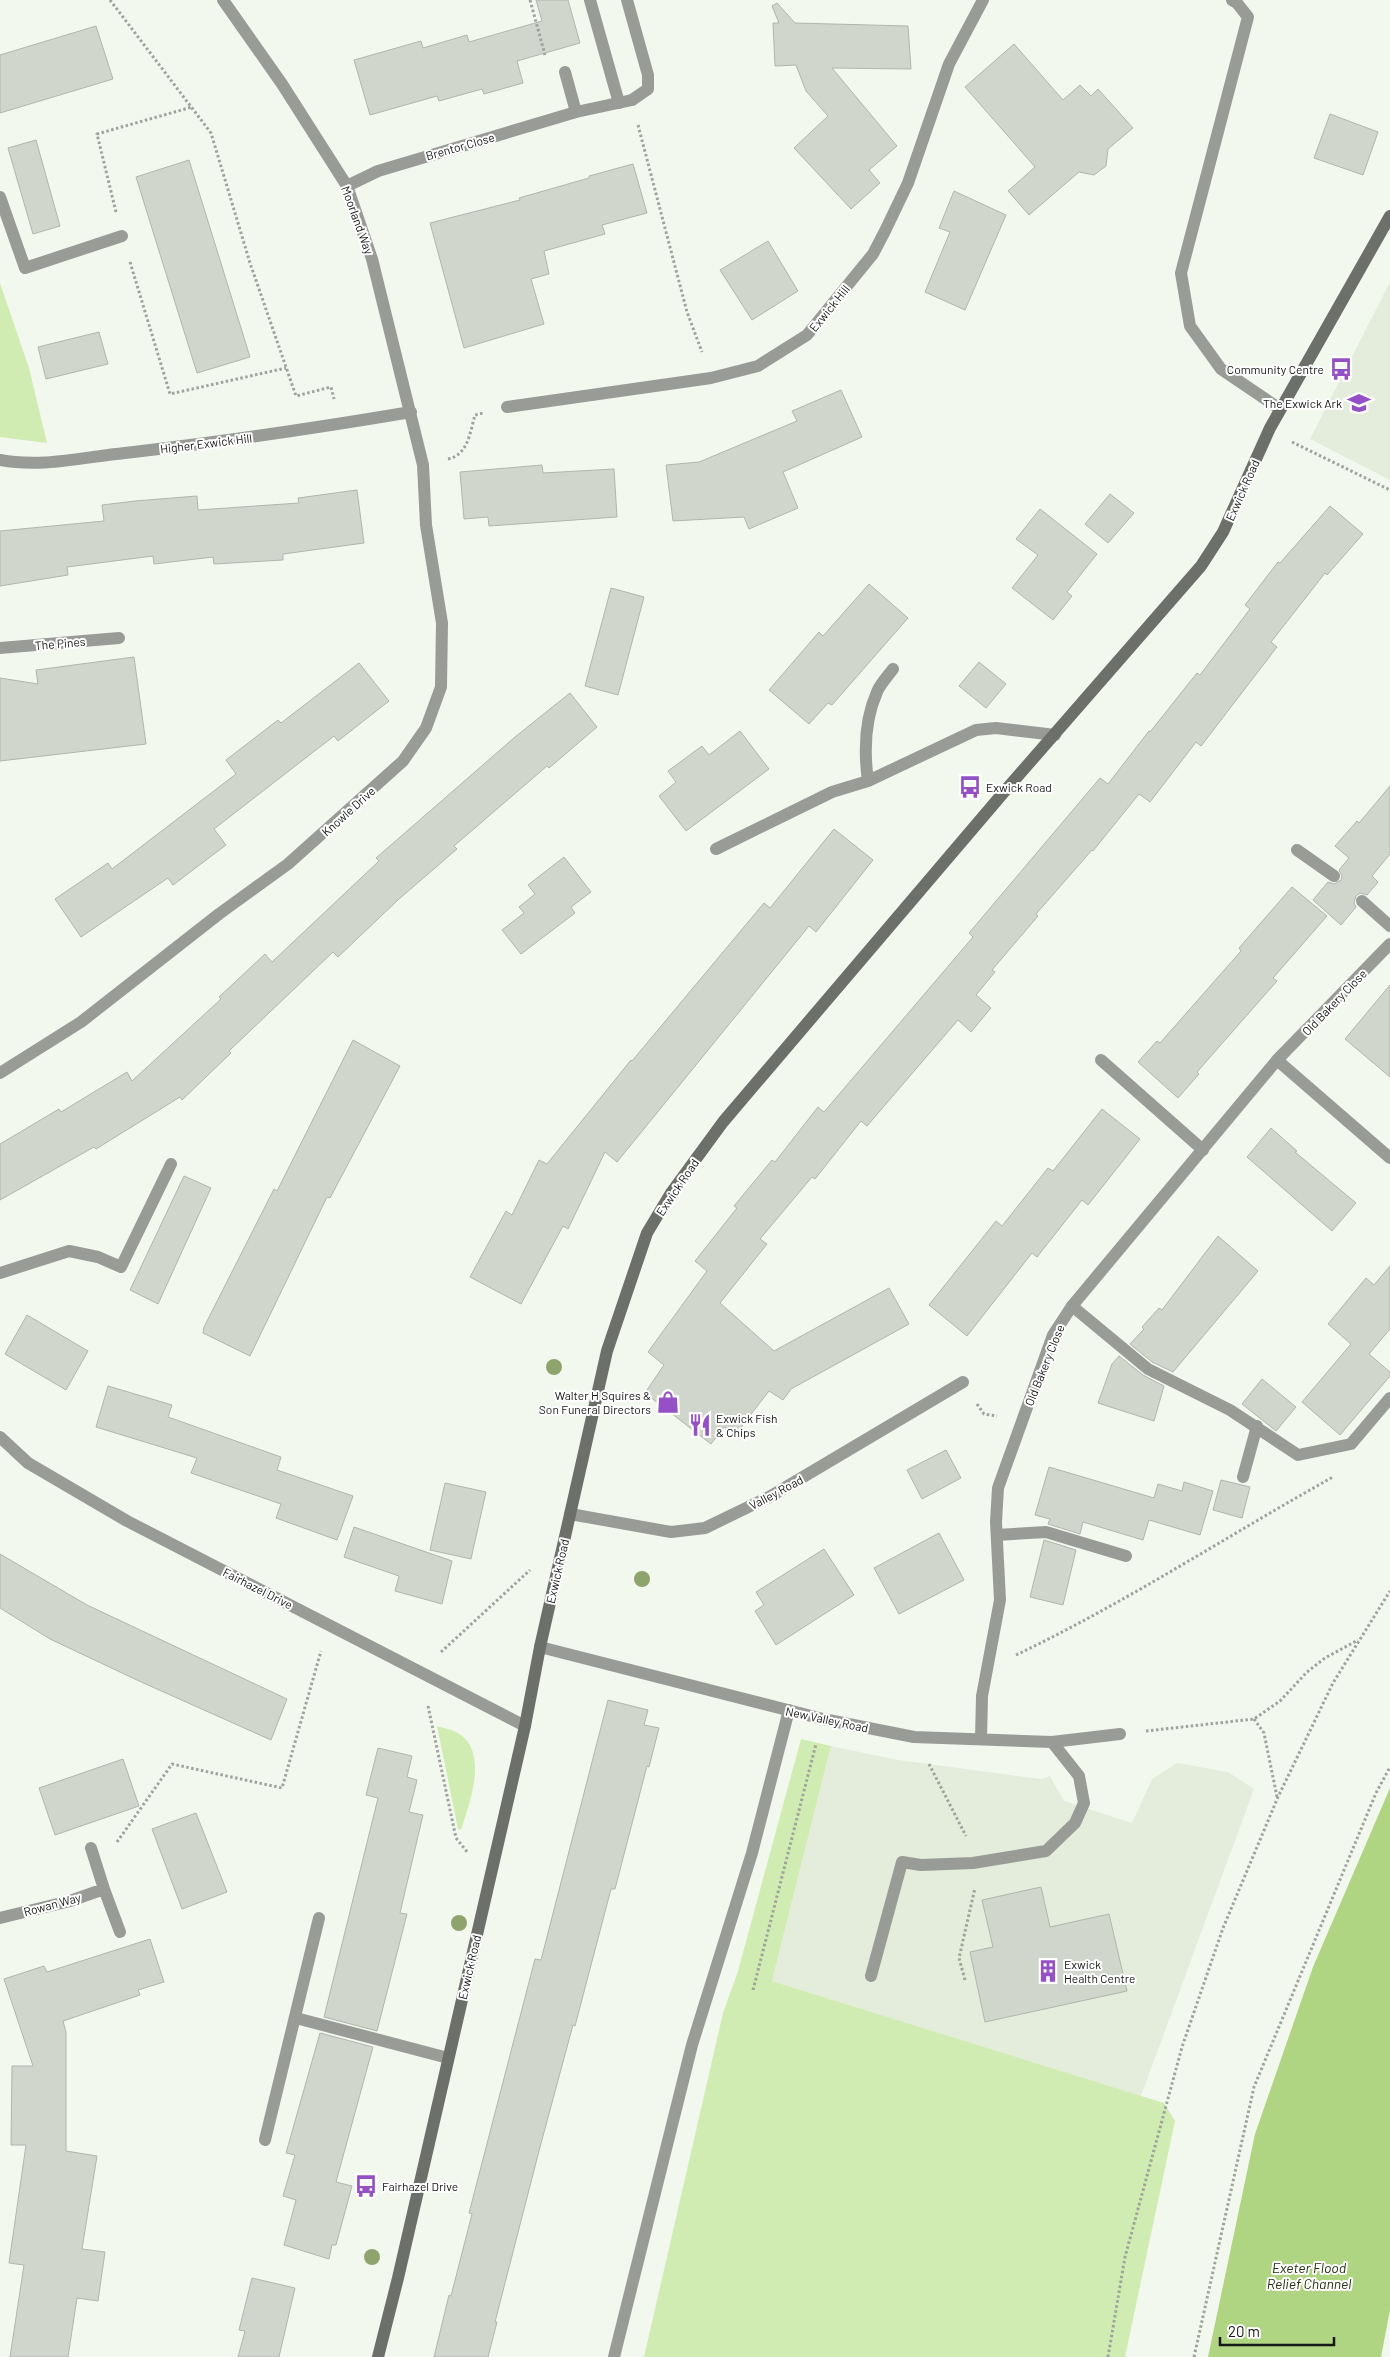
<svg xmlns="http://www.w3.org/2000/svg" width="1390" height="2357" font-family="Barlow,sans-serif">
<rect width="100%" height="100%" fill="#f3f8ef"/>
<path fill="#e4ecdc" d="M 1390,282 L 1390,480 L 1310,439 Z
M 831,1746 L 898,1760 L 1041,1779 L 1050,1776 L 1064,1801 L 1132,1823 L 1152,1779 L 1177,1763 L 1228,1772 L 1254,1789 L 1141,2096 L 772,1981 Z"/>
<path fill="#d0ecb2" d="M 0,283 L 29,368 L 47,443 L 0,437 Z
M 437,1726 C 443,1728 450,1729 456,1732 C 490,1750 470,1802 461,1830 L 458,1829 Z
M 801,1739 L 831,1746 L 772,1981 L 1164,2103 L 1175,2121 L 1125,2357 L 644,2357 L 723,2013 L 738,1971 Z"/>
<path fill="#afd583" d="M 1390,1788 L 1390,2310 L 1381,2357 L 1208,2357 L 1255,2134 L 1313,1967 Z"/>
<path fill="#d1d6cd" stroke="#b1b5ac" d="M 536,0 L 568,0 L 580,43 L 517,61 L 523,83 L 484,94 L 482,89 L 439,101 L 437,96 L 370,115 L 354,60 L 421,41 L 423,48 L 467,35 L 469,42 L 542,21 Z
M 777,3 L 795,23 L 908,26 L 911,69 L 832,68 L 897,146 L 869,170 L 880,183 L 851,209 L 794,148 L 828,116 L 806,91 L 796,65 L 775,66 L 773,23 L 779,23 L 772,6 Z
M 96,26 L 113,79 L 0,113 L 0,55 Z
M 1014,44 L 1063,100 L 1080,85 L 1091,96 L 1098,89 L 1133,128 L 1108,149 L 1106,166 L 1094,175 L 1079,172 L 1029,215 L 1008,191 L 1035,167 L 965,87 Z
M 1330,114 L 1378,132 L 1363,175 L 1314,158 Z
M 36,140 L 60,226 L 33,234 L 8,148 Z
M 189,160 L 250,357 L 197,373 L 136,177 Z
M 633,164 L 647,213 L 602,225 L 605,234 L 544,251 L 549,274 L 531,279 L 544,324 L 464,348 L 430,223 L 520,200 L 519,198 L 589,178 L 589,176 Z
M 954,191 L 1006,215 L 965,310 L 925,292 L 950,232 L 939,228 Z
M 768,241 L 798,291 L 752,320 L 720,270 Z
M 99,332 L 108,364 L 46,379 L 38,347 Z
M 841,390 L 862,437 L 783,472 L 798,508 L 749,529 L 744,517 L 673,521 L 666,465 L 699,462 L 797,421 L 792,411 Z
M 542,465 L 543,473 L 614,469 L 617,517 L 489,526 L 488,517 L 464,519 L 460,472 Z
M 357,490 L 364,543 L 283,554 L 283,560 L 214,564 L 213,557 L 154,564 L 153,556 L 67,567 L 68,575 L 0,586 L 0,531 L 104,521 L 102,505 L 135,501 L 197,496 L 198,510 L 299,503 L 298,498 Z
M 1110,494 L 1134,513 L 1108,543 L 1085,524 Z
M 1330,506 L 1363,534 L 1327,575 L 1325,573 L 1271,642 L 1277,647 L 1201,746 L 1196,742 L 1150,802 L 1139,794 L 1093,851 L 1092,850 L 1036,914 L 1038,916 L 992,970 L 995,972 L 976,995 L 991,1008 L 971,1032 L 958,1020 L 867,1126 L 861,1121 L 815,1179 L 812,1177 L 760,1239 L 767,1244 L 720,1303 L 774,1351 L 889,1288 L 909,1324 L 791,1389 L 783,1400 L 769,1391 L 735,1435 L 724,1427 L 711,1444 L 645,1393 L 664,1365 L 648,1352 L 707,1271 L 695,1261 L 737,1208 L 734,1206 L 772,1160 L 775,1162 L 818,1107 L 824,1112 L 973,937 L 969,933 L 1100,778 L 1108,784 L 1149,731 L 1150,732 L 1197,673 L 1200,675 L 1250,609 L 1245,605 L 1278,562 L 1280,563 Z
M 1040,509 L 1097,554 L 1067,592 L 1072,596 L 1053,620 L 1012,588 L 1038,555 L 1016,539 Z
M 869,584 L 908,618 L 832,705 L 828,703 L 809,724 L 769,690 L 819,632 L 823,636 Z
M 611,588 L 644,597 L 618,695 L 585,686 Z
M 134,657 L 146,744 L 0,761 L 0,678 L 38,684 L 36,670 Z
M 979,662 L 1006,684 L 986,708 L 959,686 Z
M 359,663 L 389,701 L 338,741 L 334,736 L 214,829 L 226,845 L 173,885 L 168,878 L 81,937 L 55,899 L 108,863 L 112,869 L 236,774 L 226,760 L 278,720 L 281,723 Z
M 570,693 L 597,727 L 549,768 L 547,766 L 454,846 L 457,849 L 399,899 L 338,957 L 333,952 L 229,1051 L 231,1053 L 182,1100 L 180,1097 L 96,1149 L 94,1147 L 0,1200 L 0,1144 L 59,1109 L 61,1112 L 127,1072 L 132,1081 L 221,999 L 219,997 L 265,954 L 272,962 L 379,861 L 376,858 L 515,737 Z
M 740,731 L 769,769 L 686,831 L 659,796 L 676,782 L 668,771 L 702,746 L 709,755 Z
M 1390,786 L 1390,854 L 1372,876 L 1378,882 L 1367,895 L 1360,893 L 1356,896 L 1354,903 L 1356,907 L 1341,925 L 1313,900 L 1328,882 L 1334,884 L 1341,880 L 1342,876 L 1339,870 L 1349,858 L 1335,846 L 1357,821 L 1359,823 Z
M 834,829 L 873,860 L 816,932 L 809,926 L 617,1162 L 605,1152 L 568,1229 L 563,1226 L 521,1304 L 470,1277 L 506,1211 L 512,1215 L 539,1160 L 547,1164 L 631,1060 L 632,1061 L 764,903 L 770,908 Z
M 564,857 L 591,892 L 571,907 L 575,913 L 521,954 L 502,930 L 524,913 L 519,907 L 535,894 L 528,885 Z
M 1292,887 L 1327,916 L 1273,978 L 1277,981 L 1197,1072 L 1199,1074 L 1178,1098 L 1138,1062 L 1157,1041 L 1160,1043 L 1241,951 L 1239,948 Z
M 1390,985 L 1390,1077 L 1345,1039 Z
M 353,1040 L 400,1066 L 330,1198 L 327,1197 L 250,1356 L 203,1333 L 204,1327 L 274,1189 L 277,1191 Z
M 1102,1109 L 1140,1139 L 1088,1205 L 1082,1200 L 1037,1257 L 1032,1253 L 967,1336 L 929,1305 L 996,1221 L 1002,1226 L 1048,1168 L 1053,1171 Z
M 1271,1128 L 1297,1151 L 1295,1152 L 1356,1203 L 1332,1231 L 1247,1157 Z
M 184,1176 L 211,1188 L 158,1304 L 130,1290 Z
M 1218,1236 L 1258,1271 L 1173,1372 L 1152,1362 L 1130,1344 L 1144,1329 L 1142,1327 L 1159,1308 L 1162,1310 Z
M 1390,1266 L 1390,1329 L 1369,1354 L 1390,1372 L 1390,1376 L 1340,1435 L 1302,1402 L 1351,1344 L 1328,1324 L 1366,1278 L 1374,1285 Z
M 27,1315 L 88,1351 L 66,1390 L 5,1354 Z
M 1119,1356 L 1143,1375 L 1164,1386 L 1154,1421 L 1098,1403 L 1112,1364 Z
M 1262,1379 L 1296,1407 L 1276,1431 L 1242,1404 Z
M 108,1386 L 172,1405 L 168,1417 L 281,1457 L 277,1470 L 353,1496 L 337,1540 L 276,1518 L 281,1504 L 191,1473 L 197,1458 L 96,1427 Z
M 946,1450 L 961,1478 L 922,1499 L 907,1470 Z
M 1049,1467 L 1154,1498 L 1158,1484 L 1182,1491 L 1184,1482 L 1213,1491 L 1200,1535 L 1149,1520 L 1143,1540 L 1083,1522 L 1080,1534 L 1048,1524 L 1050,1519 L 1035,1515 Z
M 1221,1480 L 1250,1487 L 1242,1518 L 1213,1510 Z
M 445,1483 L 486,1492 L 471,1559 L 430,1550 Z
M 354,1527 L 452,1561 L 442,1604 L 395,1591 L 399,1576 L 344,1557 Z
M 939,1533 L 964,1580 L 899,1614 L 874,1568 Z
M 1044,1540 L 1076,1550 L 1063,1605 L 1030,1597 Z
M 824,1549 L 854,1595 L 776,1645 L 755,1611 L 764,1605 L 756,1592 Z
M 0,1554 L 87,1605 L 287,1699 L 271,1740 L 139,1681 L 50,1639 L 0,1608 Z
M 608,1700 L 648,1710 L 644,1725 L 659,1728 L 649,1767 L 647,1766 L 615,1889 L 611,1889 L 575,2026 L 573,2025 L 540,2147 L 495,2322 L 497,2322 L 488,2357 L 434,2357 L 449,2295 L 451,2296 L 472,2214 L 469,2213 L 535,1959 L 541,1960 Z
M 378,1748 L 412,1756 L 407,1777 L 417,1780 L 409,1812 L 423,1815 L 400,1913 L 407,1914 L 377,2031 L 324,2017 L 378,1798 L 366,1795 Z
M 123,1759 L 139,1806 L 55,1835 L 39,1788 Z
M 196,1813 L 227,1892 L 182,1909 L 152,1829 Z
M 1041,1887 L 1050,1927 L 1109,1914 L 1127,1991 L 985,2022 L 970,1952 L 993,1947 L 982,1900 Z
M 150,1939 L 164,1982 L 138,1990 L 140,1995 L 63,2021 L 66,2032 L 66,2151 L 97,2156 L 82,2249 L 105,2252 L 98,2301 L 77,2298 L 68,2357 L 10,2357 L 24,2265 L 9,2263 L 26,2145 L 11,2145 L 12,2066 L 33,2066 L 4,1979 L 44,1966 L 47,1972 Z
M 320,2033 L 373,2047 L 336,2182 L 352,2186 L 336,2245 L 332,2245 L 329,2259 L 284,2245 L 296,2200 L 283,2196 L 295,2155 L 286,2153 Z
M 252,2278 L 295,2288 L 279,2357 L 238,2357 L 245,2331 L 239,2330 Z"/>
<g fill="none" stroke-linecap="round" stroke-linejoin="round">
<path stroke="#9fa39c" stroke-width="3" stroke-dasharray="2.5 2.5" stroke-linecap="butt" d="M 110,0 L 211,133 L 250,263 L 296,396 L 331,387 L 334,399
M 530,0 L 545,55
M 638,125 L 687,312 L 702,352
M 116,212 L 97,134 L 192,107
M 130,262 L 170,394 L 286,368
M 1292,442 L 1390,490
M 448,459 C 468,455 470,432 475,415 L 483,413
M 977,1404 L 984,1414 L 997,1416
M 441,1652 L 530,1570
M 1016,1655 C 1125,1603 1227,1536 1333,1477
M 428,1706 L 456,1838 L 468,1853
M 1254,1719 L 1264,1733 L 1277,1797
M 1146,1731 L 1254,1719 L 1280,1701 L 1307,1672 L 1325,1658 L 1358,1640
M 929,1764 L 966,1836
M 117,1842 L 172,1764 L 282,1788 L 321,1651
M 965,1980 L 959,1958 L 975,1888
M 753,1990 L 816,1744
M 1108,2357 L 1125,2257 L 1182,2047 L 1223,1928 L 1278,1797 L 1333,1683 L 1390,1591
M 1194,2357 L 1254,2087 L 1376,1793 L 1390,1767"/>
<path stroke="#999b97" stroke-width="12" d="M 590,0 L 619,103
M 627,0 L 648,75 L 648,89 L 632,100
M 1232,0 L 1237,3 L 1248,17 L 1181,273 L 1190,326 L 1221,369 L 1280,409
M 0,197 L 25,268 L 122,236
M 868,781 C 864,752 865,719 877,692 C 880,684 888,676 893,669
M 716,849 L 832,792 L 868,781 L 976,730 L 996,728 L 1055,735
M 1297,850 L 1334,876
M 1362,901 L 1390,926
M 1101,1060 L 1203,1150
M 0,1273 L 69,1251 L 98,1257 L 121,1267 L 171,1164
M 1072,1306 L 1148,1369 L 1230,1410 L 1298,1455 L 1351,1444 L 1390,1398
M 1243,1477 L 1257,1426
M 997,1535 L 1046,1532 L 1126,1556
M 871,1976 L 902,1862 L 921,1865 L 973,1863 L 1046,1851 L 1075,1823 L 1084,1803 L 1079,1776 L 1052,1742
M 296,2018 L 448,2058
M 265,2140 L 319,1918
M 614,2357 L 692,2045 L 752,1853 L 789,1710"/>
<path stroke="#999b97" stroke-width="12" d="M 565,72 L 576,112
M 347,186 L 378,171 L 576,112 L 632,100
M 507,407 L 711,378 L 758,366 L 807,335 L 873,254 L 885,231 L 908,183 L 949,64 L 983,0
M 0,460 C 41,468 84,457 125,453 C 221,442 316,428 411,412
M 0,648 L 119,638
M 1277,1060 L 1390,1158
M 0,1073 L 81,1022 L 219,914 L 288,864 L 403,761 L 426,728 L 441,687 L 442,623 L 426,525 L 423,465 L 372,259 L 347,186 L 282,84 L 223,0
M 0,1437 L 28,1463 L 127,1521 L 525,1726
M 570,1514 L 671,1532 L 705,1528 L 771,1496 L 963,1382
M 540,1647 L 823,1719 L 914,1737 L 1052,1742 L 1120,1734
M 981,1739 L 982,1696 L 1000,1600 L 996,1522 L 998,1488 L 1053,1335 L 1072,1306 L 1277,1060 L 1390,944
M 104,1889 L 120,1932
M 0,1918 L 70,1901 L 104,1889 L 91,1848"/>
<path stroke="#6d6f6a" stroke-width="12" d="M 378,2357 L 398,2278 L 525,1726 L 540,1647 L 607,1351 L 647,1233 L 671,1193 L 723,1122 L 1004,792 L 1201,566 L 1223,532 L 1270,428 L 1390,216"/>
</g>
<g fill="#8fa36c">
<circle cx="554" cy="1367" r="8"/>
<circle cx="642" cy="1579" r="8"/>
<circle cx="459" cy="1923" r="8"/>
<circle cx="372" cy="2257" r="8"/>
</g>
<defs>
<symbol id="bus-bare" viewBox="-9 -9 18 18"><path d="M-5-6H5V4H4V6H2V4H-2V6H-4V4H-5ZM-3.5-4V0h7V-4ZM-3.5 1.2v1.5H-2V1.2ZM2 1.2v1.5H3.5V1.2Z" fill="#9450c4" stroke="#fff" stroke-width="2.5" paint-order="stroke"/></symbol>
<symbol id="school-bare" viewBox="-9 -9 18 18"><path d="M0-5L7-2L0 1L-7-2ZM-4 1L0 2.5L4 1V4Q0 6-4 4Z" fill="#9450c4" stroke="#fff" stroke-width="2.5" paint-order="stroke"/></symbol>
<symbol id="shop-bare" viewBox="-9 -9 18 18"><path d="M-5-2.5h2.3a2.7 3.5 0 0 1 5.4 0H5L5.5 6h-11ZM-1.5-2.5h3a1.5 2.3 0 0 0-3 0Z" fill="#9450c4" stroke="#fff" stroke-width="2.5" paint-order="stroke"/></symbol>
<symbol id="restaurant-bare" viewBox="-9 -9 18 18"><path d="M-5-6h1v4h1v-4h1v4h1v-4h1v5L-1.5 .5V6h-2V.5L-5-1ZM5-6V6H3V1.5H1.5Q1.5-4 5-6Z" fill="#9450c4" stroke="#fff" stroke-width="2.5" paint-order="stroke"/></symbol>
<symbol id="building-bare" viewBox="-9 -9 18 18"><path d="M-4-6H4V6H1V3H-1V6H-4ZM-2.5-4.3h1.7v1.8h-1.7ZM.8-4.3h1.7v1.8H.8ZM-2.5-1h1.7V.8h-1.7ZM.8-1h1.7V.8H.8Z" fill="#9450c4" stroke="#fff" stroke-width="2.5" paint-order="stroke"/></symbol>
</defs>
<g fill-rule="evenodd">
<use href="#bus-bare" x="1325" y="353" width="32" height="32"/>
<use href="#school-bare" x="1343" y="387" width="32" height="32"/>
<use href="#bus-bare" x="954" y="771" width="32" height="32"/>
<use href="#shop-bare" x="652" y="1386" width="32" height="32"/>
<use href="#restaurant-bare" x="684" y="1409" width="32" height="32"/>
<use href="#building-bare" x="1032" y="1955" width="32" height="32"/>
<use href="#bus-bare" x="350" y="2170" width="32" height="32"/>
</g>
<g text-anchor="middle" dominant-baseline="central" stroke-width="4" stroke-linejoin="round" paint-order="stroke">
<g font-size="12" fill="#161815" stroke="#fff">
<text transform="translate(460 146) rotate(-16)">Brentor Close</text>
<text transform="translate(358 220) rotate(70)">Moorland Way</text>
<text transform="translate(829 308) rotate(-51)">Exwick Hill</text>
<text transform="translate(206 443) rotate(-7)">Higher Exwick Hill</text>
<text transform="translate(1242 490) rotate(-66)">Exwick Road</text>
<text transform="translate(60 643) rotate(-5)">The Pines</text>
<text transform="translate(348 811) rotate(-42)">Knowle Drive</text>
<text transform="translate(1334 1002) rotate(-46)">Old Bakery Close</text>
<text transform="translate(677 1187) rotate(-56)">Exwick Road</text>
<text transform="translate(1044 1365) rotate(-68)">Old Bakery Close</text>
<text transform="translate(776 1492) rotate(-28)">Valley Road</text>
<text transform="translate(557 1571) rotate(-77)">Exwick Road</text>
<text transform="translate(258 1588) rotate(27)">Fairhazel Drive</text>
<text transform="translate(827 1719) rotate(12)">New Valley Road</text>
<text transform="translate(52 1904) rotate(-15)">Rowan Way</text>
<text transform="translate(469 1967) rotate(-77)">Exwick Road</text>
</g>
<g font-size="12" fill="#161815" stroke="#fff" text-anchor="start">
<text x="1324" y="369" text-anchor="end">Community Centre</text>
<text x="1342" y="403" text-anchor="end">The Exwick Ark</text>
<text x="986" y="787">Exwick Road</text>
<text x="651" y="1395" text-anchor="end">Walter H Squires &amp;<tspan x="651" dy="14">Son Funeral Directors</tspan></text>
<text x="716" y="1418">Exwick Fish<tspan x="716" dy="14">&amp; Chips</tspan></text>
<text x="1064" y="1964">Exwick<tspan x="1064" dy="14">Health Centre</tspan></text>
<text x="382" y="2186">Fairhazel Drive</text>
</g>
<g font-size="14" font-style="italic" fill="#22310f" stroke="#fff">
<text x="1309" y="2267">Exeter Flood<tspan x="1309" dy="16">Relief Channel</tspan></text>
</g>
</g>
<path d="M1220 2337v8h114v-8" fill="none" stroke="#161815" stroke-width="2.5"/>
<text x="1228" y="2337" font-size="15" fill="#161815" stroke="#ffffff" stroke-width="4" paint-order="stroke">20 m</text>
</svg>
